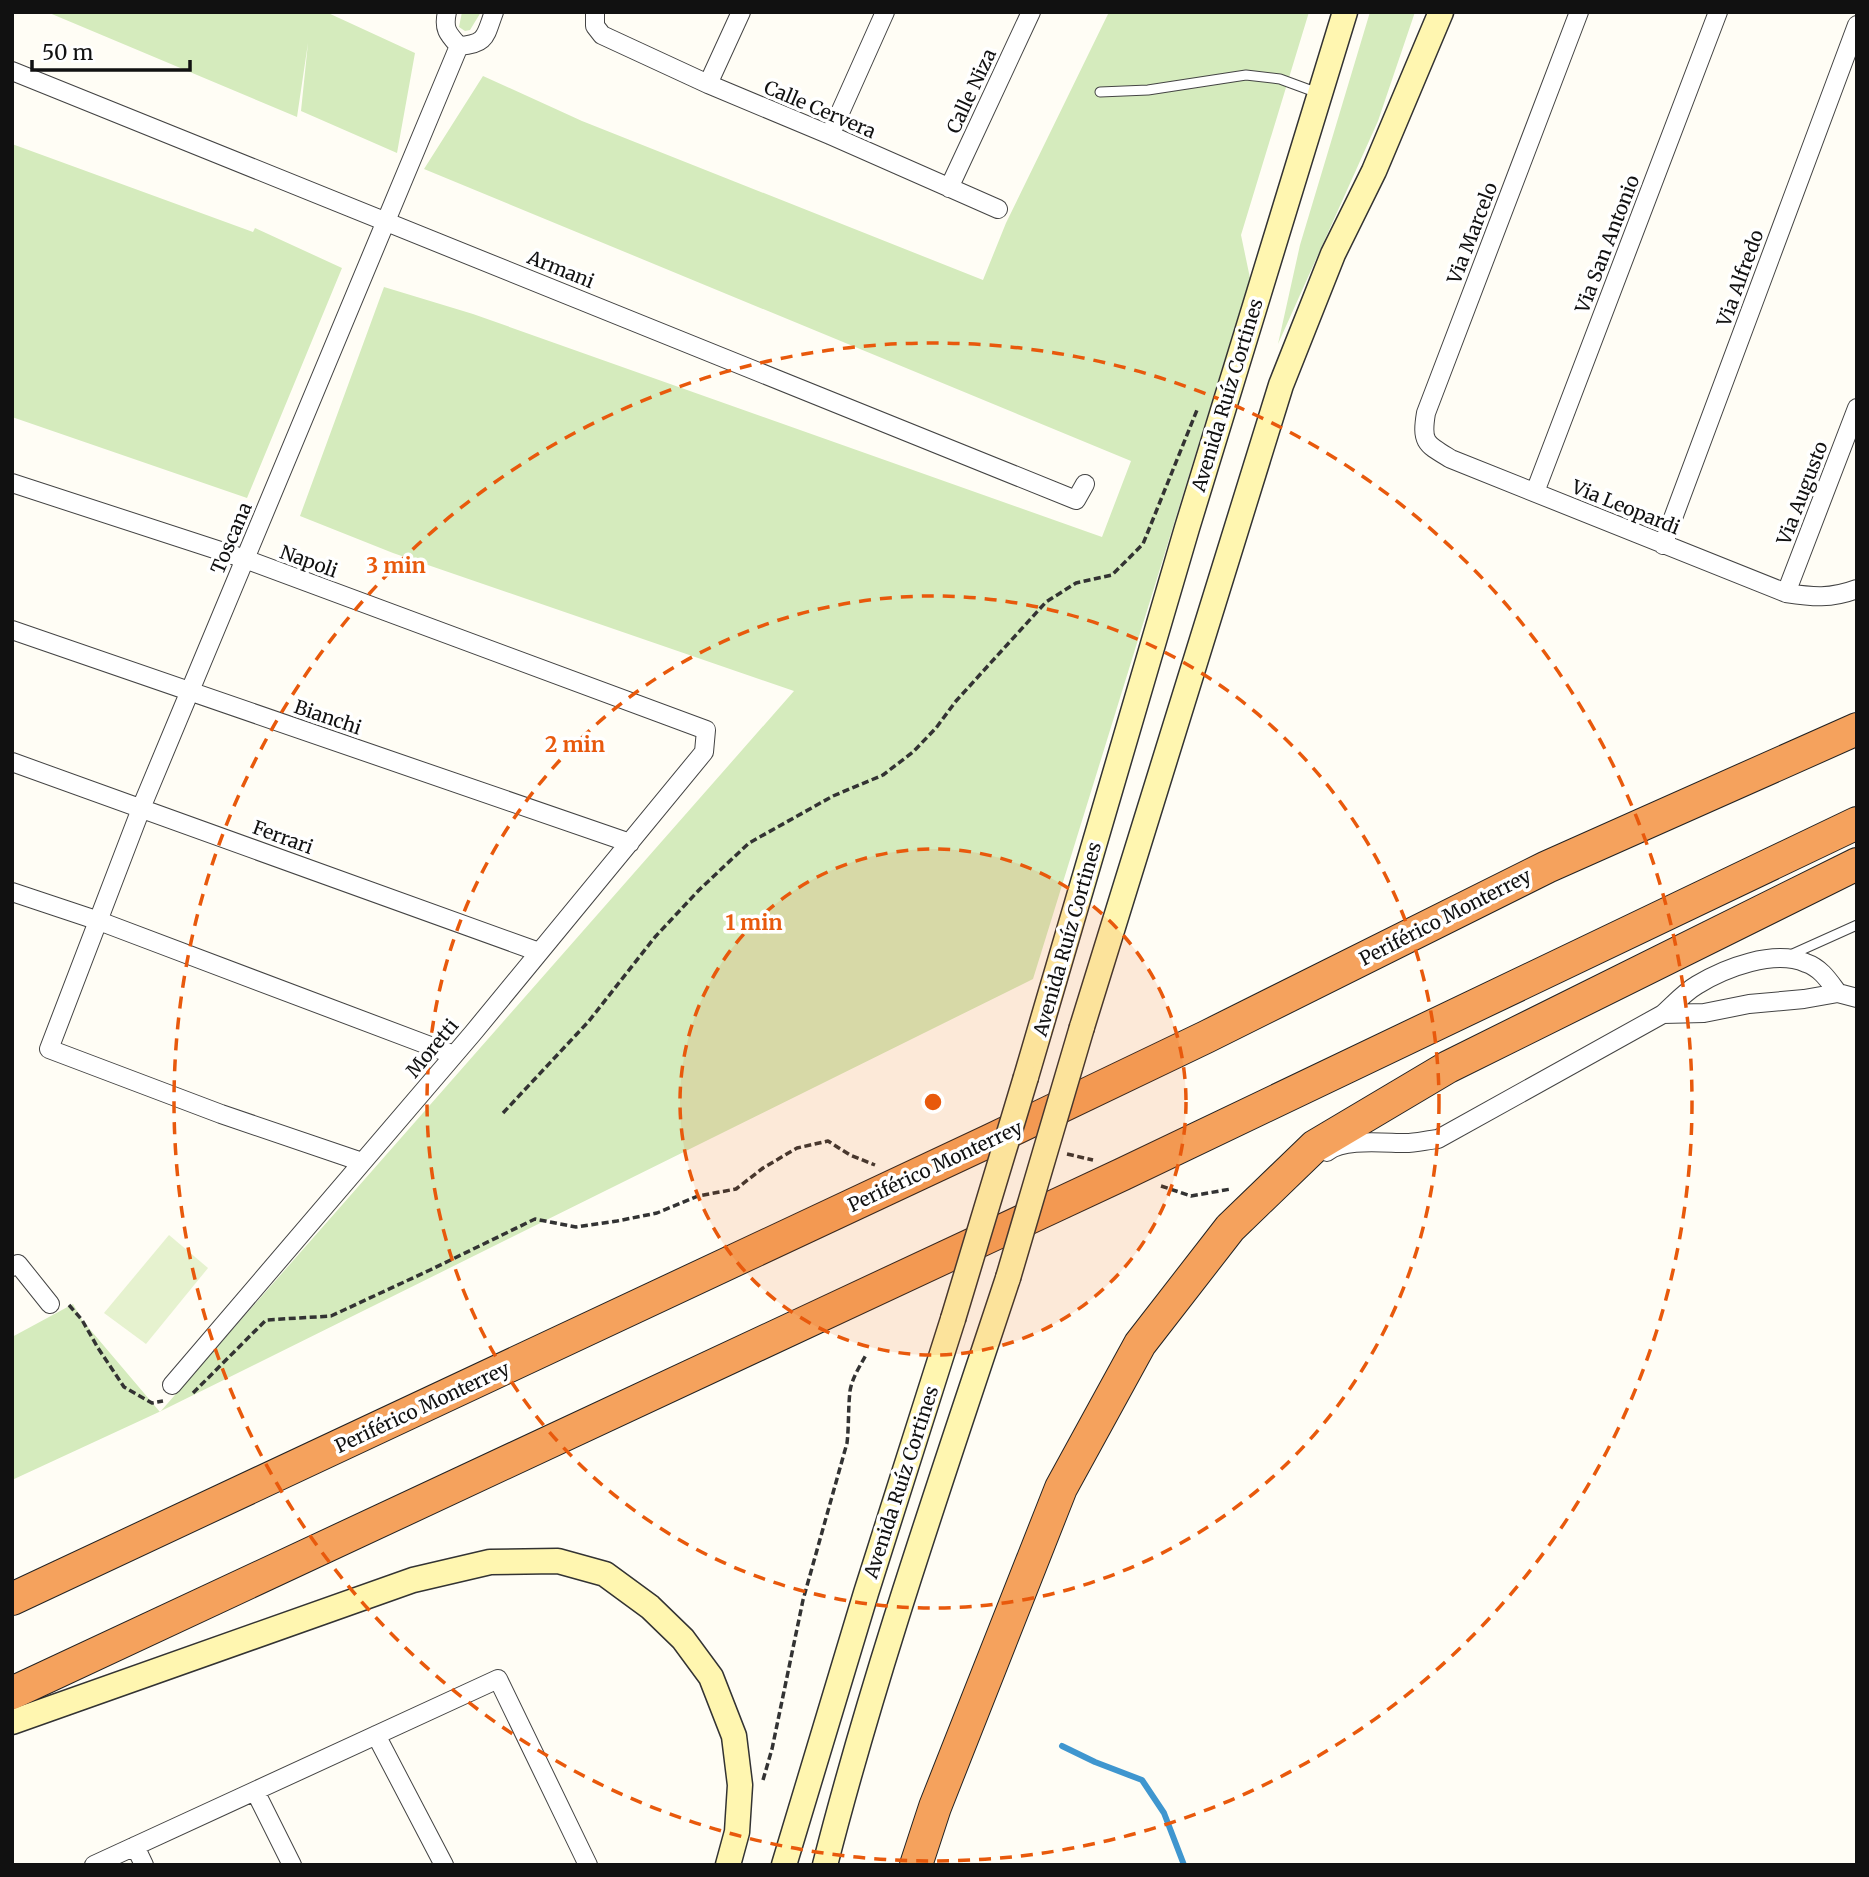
<svg xmlns="http://www.w3.org/2000/svg" width="1869" height="1877" font-family="Merriweather,serif">
<rect width="100%" height="100%" fill="#fffdf5"/>
<path fill="#d5ebbd" d="M 47,12 L 326,12 L 415,53 L 397,153 L 301,111 L 308,43 L 297,117 Z
M 462,12 L 481,12 L 470,30 L 465,31 L 459,27 Z
M 1109,12 L 1309,12 L 1241,235 L 1250,278 L 1033,979 L 159,1412 L 12,1480 L 12,1337 L 73,1304 L 82,1320 L 160,1412 L 794,691 L 393,553 L 300,516 L 384,287 L 473,314 L 1102,537 L 1131,461 L 424,169 L 483,76 L 582,121 L 983,280 L 1006,223 Z
M 1370,12 L 1415,12 L 1378,121 L 1278,344 L 1300,245 Z
M 12,144 L 253,232 L 255,228 L 342,268 L 247,498 L 12,417 Z"/>
<path fill="#e6f2cf" d="M 169,1235 L 208,1268 L 146,1344 L 104,1313 Z"/>
<g fill="none" stroke-linecap="round" stroke-linejoin="round">
<path stroke="#3f96cf" stroke-width="6" d="M 1062,1746 L 1095,1762 L 1142,1780 L 1164,1813 L 1184,1865"/>
<defs>
<path id="lane" d="M 1100,92 L 1148,90 L 1246,75 L 1280,79 L 1318,93
M 1788,956 L 1857,925"/>
<path id="street" d="M 447,12 C 443,29 448,34 459,46
M 595,12 L 595,26 L 602,35 L 708,84 L 830,135 L 998,209
M 1579,12 L 1426,413 C 1421,443 1426,444 1451,459 L 1786,593 C 1813,597 1830,599 1857,589
M 459,46 C 487,44 485,36 494,12
M 12,71 L 1076,500 L 1085,484
M 708,84 L 741,12
M 830,135 L 885,12
M 949,188 L 1031,12
M 12,483 L 245,559 L 706,730 L 704,752 L 473,1033 L 172,1385
M 1535,492 L 1718,12
M 1663,545 L 1857,25
M 1786,593 L 1857,408
M 12,630 L 630,843
M 12,762 L 539,952
M 12,892 L 99,921 L 454,1055
M 1663,1014 L 1704,1013 L 1749,1004 L 1804,999 L 1838,993 L 1857,998
M 1327,1152 C 1342,1138 1385,1143 1405,1143 C 1416,1143 1427,1140 1438,1139 L 1663,1014 C 1674,1004 1685,992 1697,985 C 1725,968 1774,949 1806,963 C 1821,968 1829,981 1838,993
M 362,1162 L 221,1114 L 49,1049 L 144,801 L 459,46
M 12,1267 L 18,1264 L 50,1304
M 376,1735 L 444,1865
M 255,1791 L 292,1865
M 135,1846 L 144,1865
M 94,1865 L 498,1679 L 588,1865"/>
<path id="secondary" d="M 1082,1027 L 1281,385 L 1333,254 L 1374,171 L 1441,12
M 1026,1077 L 1187,528 L 1345,12
M 12,1722 L 413,1580 L 490,1562 L 558,1561 L 605,1574 L 650,1607 L 683,1639 L 711,1677 L 734,1736 L 740,1785 L 737,1832 L 728,1865
M 784,1865 L 866,1593 L 953,1319
M 825,1865 C 876,1666 944,1472 1008,1278"/>
<path id="highway" d="M 12,1599 L 989,1141 L 1206,1037 L 1547,867 L 1857,729
M 12,1693 L 1123,1174 L 1857,823
M 916,1865 L 935,1807 L 1061,1488 L 1140,1344 L 1230,1228 L 1315,1146 L 1448,1067 L 1857,864"/>
</defs>
<use href="#lane" stroke="#444" stroke-width="11"/>
<use href="#street" stroke="#444" stroke-width="20"/>
<use href="#secondary" stroke="#333" stroke-width="27"/>
<use href="#highway" stroke="#222" stroke-width="34"/>
<path stroke="#333" stroke-width="3.5" stroke-dasharray="7 3.5" stroke-linecap="butt" d="M 503,1113 L 589,1021 L 655,937 L 699,890 L 749,843 L 833,796 L 883,775 L 913,752 L 936,728 L 956,701 L 1046,602 L 1076,583 L 1112,575 L 1143,544 L 1197,410
M 1067,1154 L 1093,1160
M 1161,1186 L 1191,1196 L 1231,1189
M 69,1305 L 82,1320 L 98,1348 L 124,1387 L 152,1403 L 163,1401
M 193,1393 L 266,1320 L 331,1316 L 430,1270 L 535,1219 L 576,1227 L 617,1221 L 657,1213 L 698,1196 L 736,1189 L 763,1168 L 797,1148 L 828,1141 L 850,1155 L 875,1165
M 763,1780 L 772,1749 L 803,1600 L 847,1443 C 849,1426 848,1409 850,1391 C 852,1378 860,1366 866,1355"/>
<use href="#lane" stroke="#fff" stroke-width="9"/>
<use href="#street" stroke="#fff" stroke-width="18"/>
<use href="#secondary" stroke="#fff6b0" stroke-width="24"/>
<use href="#highway" stroke="#f5a25d" stroke-width="32"/>
<defs>
<path id="secondary-bridge" d="M 1008,1278 L 1082,1027
M 953,1319 L 1026,1077"/>
</defs>
<use href="#secondary-bridge" stroke="#333" stroke-width="27" stroke-linecap="butt"/>
<use href="#secondary-bridge" stroke="#fff6b0" stroke-width="24"/>
</g>
<circle cx="933" cy="1102" r="253" fill="#e8590c" fill-opacity=".12"/>
<g fill="none" stroke="#e8590c" stroke-width="3.5" stroke-dasharray="12 9">
<circle cx="933" cy="1102" r="253"/>
<circle cx="933" cy="1102" r="506"/>
<circle cx="933" cy="1102" r="759"/>
</g>
<g text-anchor="middle" dominant-baseline="central" stroke-width="7" stroke-linejoin="round" paint-order="stroke">
<g font-size="19" fill="#111" stroke="#fff">
<text transform="translate(971 91) rotate(-65)">Calle Niza</text>
<text transform="translate(820 109) rotate(23)">Calle Cervera</text>
<text transform="translate(1472 233) rotate(-69)">Via Marcelo</text>
<text transform="translate(1607 244) rotate(-69)">Via San Antonio</text>
<text transform="translate(561 269) rotate(22)">Armani</text>
<text transform="translate(1740 278) rotate(-70)">Via Alfredo</text>
<text transform="translate(1227 395) rotate(-73)">Avenida Ruíz Cortines</text>
<text transform="translate(1802 493) rotate(-69)">Via Augusto</text>
<text transform="translate(1626 507) rotate(22)">Via Leopardi</text>
<text transform="translate(231 538) rotate(-67)">Toscana</text>
<text transform="translate(309 561) rotate(20)">Napoli</text>
<text transform="translate(328 717) rotate(19)">Bianchi</text>
<text transform="translate(283 837) rotate(20)">Ferrari</text>
<text transform="translate(1445 917) rotate(-27)">Periférico Monterrey</text>
<text transform="translate(1067 939) rotate(-74)">Avenida Ruíz Cortines</text>
<text transform="translate(432 1048) rotate(-50)">Moretti</text>
<text transform="translate(935 1166) rotate(-25)">Periférico Monterrey</text>
<text transform="translate(422 1407) rotate(-25)">Periférico Monterrey</text>
<text transform="translate(901 1482) rotate(-72)">Avenida Ruíz Cortines</text>
</g>
</g>
<circle cx="933" cy="1102" r="10" fill="#e8590c" stroke="#fff" stroke-width="3.5"/>
<g font-size="21" text-anchor="middle" font-weight="bold" fill="#e8590c" stroke="#fff" stroke-width="7" stroke-linejoin="round" paint-order="stroke">
<text x="396" y="573">3 min</text>
<text x="575" y="752">2 min</text>
<text x="754" y="930">1 min</text>
</g>
<rect width="1869" height="1877" fill="none" stroke="#111111" stroke-width="28"/>
<path d="M32 60v10h158v-10" fill="none" stroke="#111111" stroke-width="3.5"/>
<text x="42" y="60" font-size="21" fill="#111111" stroke="#ffffff" stroke-width="5" paint-order="stroke">50 m</text>
</svg>
